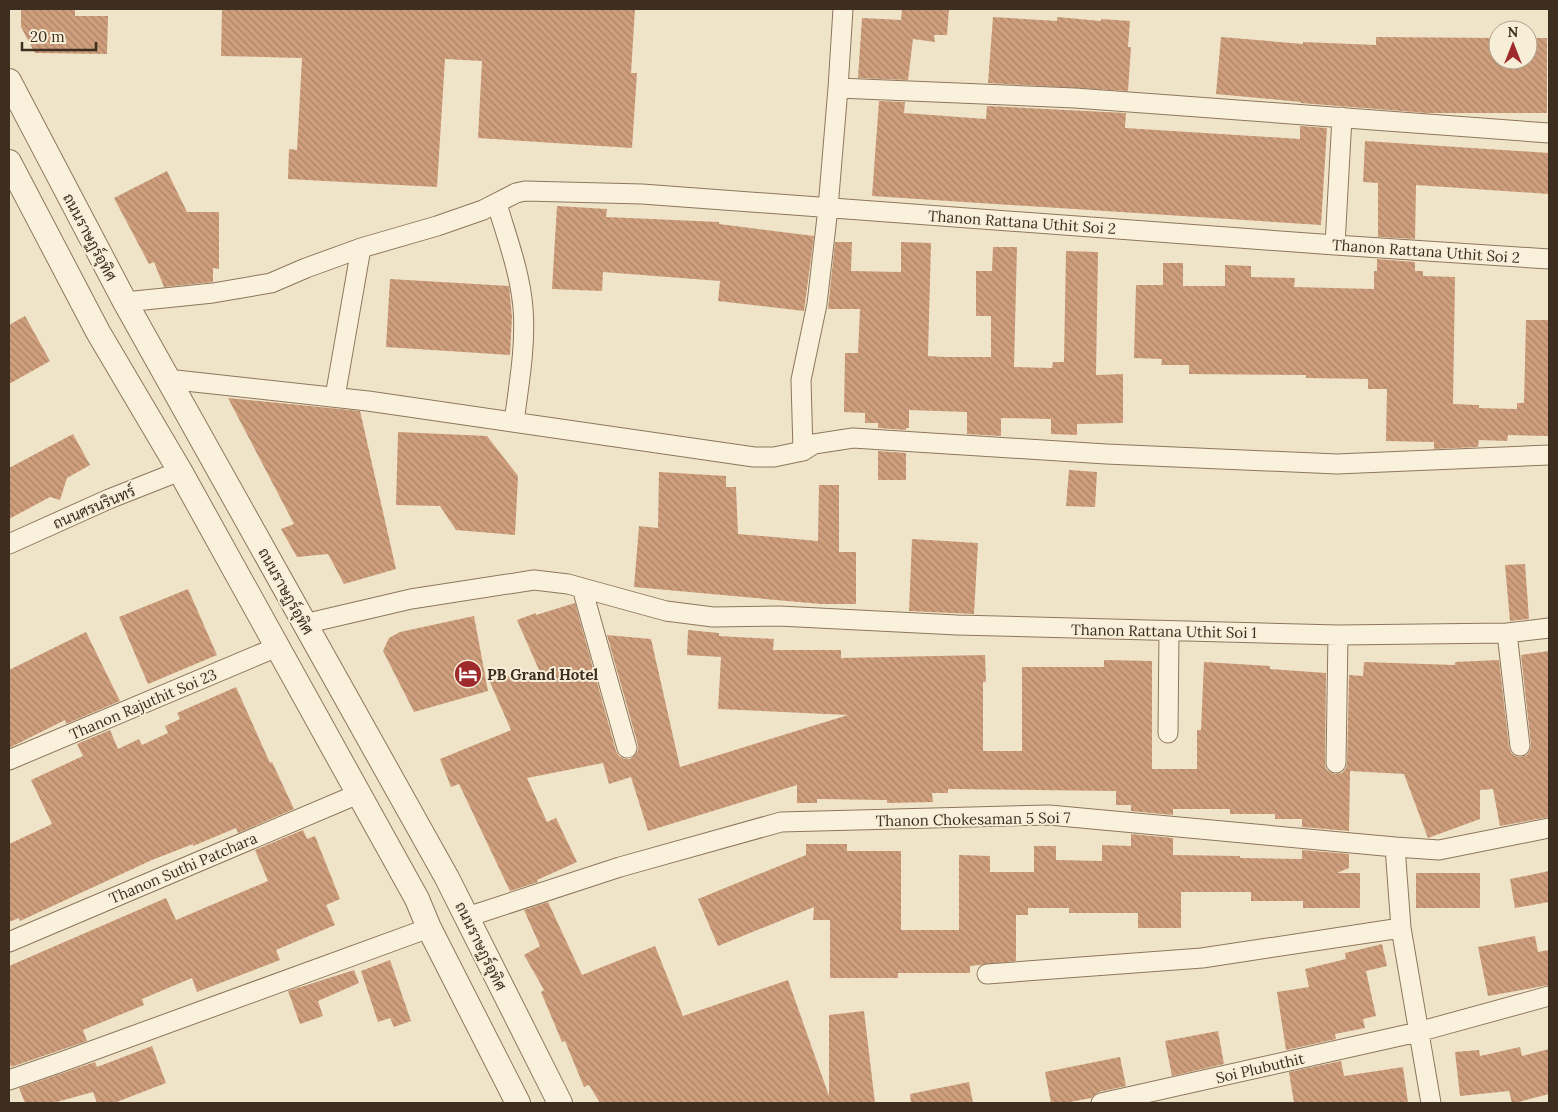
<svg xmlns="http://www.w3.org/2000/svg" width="1558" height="1112" font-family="Lora,Sarabun,serif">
<defs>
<pattern id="building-back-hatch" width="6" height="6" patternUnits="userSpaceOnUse" patternTransform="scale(1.25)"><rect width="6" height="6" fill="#cf9f7d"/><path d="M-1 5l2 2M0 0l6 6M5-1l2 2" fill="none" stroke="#a98266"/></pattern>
</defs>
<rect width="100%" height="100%" fill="#f0e4c8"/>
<path fill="url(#building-back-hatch)" d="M 21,9 L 75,9 L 75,16 L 108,16 L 107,54 L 35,53 L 21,27 Z
M 222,9 L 635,9 L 631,73 L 637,73 L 632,148 L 478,138 L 482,61 L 445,59 L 437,187 L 288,179 L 289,149 L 297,150 L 302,58 L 221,56 Z
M 902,9 L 949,9 L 947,35 L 934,35 L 935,42 L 913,39 L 908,80 L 858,78 L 862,18 L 901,20 Z
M 993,17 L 1057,21 L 1057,17 L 1101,21 L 1101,19 L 1130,21 L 1128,47 L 1131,47 L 1128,91 L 988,83 Z
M 1221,37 L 1303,44 L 1303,42 L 1376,45 L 1376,37 L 1498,38 L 1498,60 L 1528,60 L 1528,38 L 1547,38 L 1547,113 L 1427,113 L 1301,103 L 1301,102 L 1216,94 Z
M 879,101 L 905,102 L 904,113 L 986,119 L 987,106 L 1126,113 L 1125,128 L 1300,139 L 1300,126 L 1327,128 L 1321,225 L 872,196 Z
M 1365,141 L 1549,153 L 1549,194 L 1416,185 L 1415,239 L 1378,237 L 1378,183 L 1363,182 Z
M 167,171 L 187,212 L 219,212 L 219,269 L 213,268 L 213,282 L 164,287 L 154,262 L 149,264 L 114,198 Z
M 557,206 L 607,209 L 606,217 L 719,222 L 719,224 L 814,236 L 804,311 L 718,301 L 720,281 L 603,272 L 602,291 L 552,289 Z
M 835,242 L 852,242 L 851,271 L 901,272 L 901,242 L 931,243 L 928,356 L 945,357 L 991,357 L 991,316 L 976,316 L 976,271 L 992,271 L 993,247 L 1017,247 L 1014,367 L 1052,368 L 1053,362 L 1064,362 L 1066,251 L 1098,252 L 1096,375 L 1123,374 L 1123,423 L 1077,424 L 1077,435 L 1051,434 L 1051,419 L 1001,418 L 1001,436 L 967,434 L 967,412 L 909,410 L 909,428 L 906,428 L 906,430 L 878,428 L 878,423 L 865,423 L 865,413 L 844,412 L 845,353 L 858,353 L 860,309 L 828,309 Z
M 1377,259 L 1415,262 L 1415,271 L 1423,271 L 1423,276 L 1455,277 L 1453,404 L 1479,405 L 1479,408 L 1517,409 L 1517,403 L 1524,403 L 1526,320 L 1549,320 L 1549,436 L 1508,435 L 1507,441 L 1479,440 L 1478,447 L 1434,449 L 1434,442 L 1386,441 L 1387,389 L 1368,389 L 1368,379 L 1306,378 L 1306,375 L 1189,374 L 1189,365 L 1161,365 L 1162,359 L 1134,358 L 1136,285 L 1163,285 L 1163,263 L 1183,263 L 1183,286 L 1225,286 L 1225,265 L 1251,266 L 1251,277 L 1295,278 L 1294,287 L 1374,289 L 1374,271 L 1377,271 Z
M 390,279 L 509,286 L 512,317 L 510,355 L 386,347 Z
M 25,316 L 50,361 L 9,384 L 9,325 Z
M 228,398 L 360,411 L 396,569 L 344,584 L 328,554 L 297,557 L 281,529 L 294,524 Z
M 398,432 L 487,436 L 518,476 L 515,535 L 456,530 L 440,506 L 396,505 Z
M 73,434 L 90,465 L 67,478 L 60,500 L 50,497 L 9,519 L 9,468 Z
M 878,451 L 906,453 L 906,480 L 878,480 Z
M 1069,470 L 1097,472 L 1095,507 L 1066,506 Z
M 659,472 L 726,476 L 726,487 L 736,487 L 738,534 L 818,541 L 819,485 L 839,485 L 839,552 L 856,552 L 856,604 L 821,604 L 634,587 L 639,526 L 658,528 Z
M 912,539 L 978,543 L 974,614 L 909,611 Z
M 1525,564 L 1529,619 L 1510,621 L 1505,565 Z
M 188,589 L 217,655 L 148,684 L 119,617 Z
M 575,603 L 616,751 L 619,756 L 624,759 L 630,759 L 635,755 L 638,751 L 638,745 L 607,635 L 651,639 L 680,767 L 848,715 L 718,709 L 721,657 L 687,655 L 688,630 L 719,633 L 719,636 L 774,639 L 773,650 L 841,650 L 841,658 L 985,655 L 986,682 L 983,682 L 983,751 L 1022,751 L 1022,667 L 1104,667 L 1104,660 L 1152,661 L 1152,769 L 1197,769 L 1197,730 L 1201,730 L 1204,662 L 1270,666 L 1270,669 L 1326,673 L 1325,763 L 1326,769 L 1330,772 L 1335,774 L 1342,773 L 1346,768 L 1347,763 L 1349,675 L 1363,676 L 1364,662 L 1455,665 L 1455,662 L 1499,660 L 1509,747 L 1511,753 L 1515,756 L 1521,757 L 1527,755 L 1530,750 L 1531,745 L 1521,655 L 1549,651 L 1549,817 L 1500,826 L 1493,789 L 1480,790 L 1480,819 L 1428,838 L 1404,774 L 1350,771 L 1349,831 L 1302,827 L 1302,819 L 1275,819 L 1275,814 L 1230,814 L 1230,809 L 1173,809 L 1173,815 L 1131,811 L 1131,805 L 1116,805 L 1116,791 L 948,789 L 948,793 L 932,793 L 933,802 L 887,803 L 887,800 L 817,799 L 817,803 L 797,803 L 797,785 L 648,831 L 631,777 L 609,784 L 603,763 L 527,778 L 547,822 L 556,818 L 577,862 L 537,880 L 538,882 L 510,891 L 459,784 L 451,787 L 440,759 L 511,730 L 489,680 L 539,670 L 517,620 L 536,613 L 536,615 Z
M 474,616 L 488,691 L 414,712 L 383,651 L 389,638 L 400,632 Z
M 86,632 L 120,701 L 66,724 L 65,720 L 9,748 L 9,670 Z
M 236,687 L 270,763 L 272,762 L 294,809 L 238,833 L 236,828 L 193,846 L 193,844 L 152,860 L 20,921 L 19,918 L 9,922 L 9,844 L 52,824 L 31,780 L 83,756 L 77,744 L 110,730 L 118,749 L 139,739 L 142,745 L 168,733 L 165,726 L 180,719 L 177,713 Z
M 303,830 L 307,839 L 315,836 L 340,899 L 326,905 L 335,925 L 276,950 L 280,960 L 197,992 L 192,978 L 142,999 L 144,1005 L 83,1030 L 87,1041 L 11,1067 L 9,1061 L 9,966 L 166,898 L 176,920 L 268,881 L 255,850 Z
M 1131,834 L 1173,838 L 1173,855 L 1240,856 L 1240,858 L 1302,859 L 1302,850 L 1349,854 L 1349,868 L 1337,873 L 1360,873 L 1360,908 L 1303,908 L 1303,901 L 1251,901 L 1251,892 L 1181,892 L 1181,928 L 1138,928 L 1138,913 L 1069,913 L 1069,908 L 1028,908 L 1028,915 L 1016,915 L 1016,961 L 970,966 L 970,973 L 898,973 L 898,978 L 830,978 L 830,920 L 813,920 L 814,907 L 718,946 L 698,899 L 806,855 L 806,844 L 847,844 L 847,851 L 901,851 L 901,930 L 959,930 L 959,855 L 990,856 L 990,872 L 1034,872 L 1034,846 L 1056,846 L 1056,860 L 1102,861 L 1102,845 L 1131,846 Z
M 1549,871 L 1549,902 L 1515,908 L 1510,879 Z
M 1416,873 L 1480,873 L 1480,908 L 1416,908 Z
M 548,902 L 582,975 L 655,946 L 683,1016 L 788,980 L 829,1096 L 829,1015 L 864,1011 L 875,1103 L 600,1103 L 589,1085 L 584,1087 L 565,1041 L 562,1042 L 541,992 L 544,990 L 524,955 L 540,946 L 524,910 Z
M 1535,936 L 1538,952 L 1549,950 L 1549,985 L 1488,996 L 1478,947 Z
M 1382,944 L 1387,966 L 1366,971 L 1376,1016 L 1363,1019 L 1365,1028 L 1335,1034 L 1336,1039 L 1286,1050 L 1277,992 L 1309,987 L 1305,969 L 1346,959 L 1345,953 Z
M 390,960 L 411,1021 L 394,1027 L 390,1018 L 378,1022 L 361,971 Z
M 354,970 L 359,983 L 318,1001 L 323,1016 L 300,1024 L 288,991 Z
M 1218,1031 L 1224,1064 L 1172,1076 L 1165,1041 Z
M 152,1046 L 166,1083 L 114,1103 L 97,1103 L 93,1092 L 53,1103 L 25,1103 L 19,1088 L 95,1062 L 97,1067 Z
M 1520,1047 L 1522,1056 L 1549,1049 L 1549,1094 L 1515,1103 L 1512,1103 L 1509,1091 L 1460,1096 L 1455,1052 L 1479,1050 L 1480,1056 Z
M 1120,1057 L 1126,1086 L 1099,1092 L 1091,1098 L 1065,1103 L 1051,1103 L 1045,1072 Z
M 1341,1061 L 1344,1076 L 1403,1067 L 1408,1103 L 1294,1103 L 1289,1072 Z
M 969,1082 L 973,1103 L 911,1103 L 910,1094 Z"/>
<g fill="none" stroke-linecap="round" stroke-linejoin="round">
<defs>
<path id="minor" d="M 838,88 L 1075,98 L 1549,133
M 497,204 C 507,238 520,272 523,308 C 526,345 519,384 514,422
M 1335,245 L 1342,117
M 125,302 L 213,293 L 271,283 L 306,268 L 361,248 L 437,226 L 483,210 L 516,193 L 525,191 L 642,194 L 1335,245 L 1549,259
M 167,379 L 368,401 L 754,457 L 774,457 L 803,451 L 814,444 L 853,438 L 1106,454 L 1337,464 L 1549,455
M 335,397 L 361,248
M 803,451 L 801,380 L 817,304 L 828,208 L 838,88 L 843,9
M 9,544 L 109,499 L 180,471
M 582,588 L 627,748
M 304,624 L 411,599 L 534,580 L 568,584 L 666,611 L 713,617 L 779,616 L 957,625 L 1338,635 L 1507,633 L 1549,628
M 1507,633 L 1520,746
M 1168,733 L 1169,632
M 9,760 L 277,647
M 1336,763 L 1338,635
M 1395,847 L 1401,928 L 1431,1103
M 467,917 L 620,867 L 781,822 L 1049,815 L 1395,847 L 1439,850 L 1549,828
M 9,942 L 358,794
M 987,974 L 1202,958 L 1401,928
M 9,1080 L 64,1061 L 429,928
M 1101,1103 L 1418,1032 L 1549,996"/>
<path id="tertiary" d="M 9,81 L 125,302 L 447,878 L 560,1103
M 9,162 L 98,332 L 180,471 L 417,899 L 429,928 L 518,1103"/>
</defs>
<use href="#minor" stroke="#8d765c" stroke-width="21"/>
<use href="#tertiary" stroke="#8d765c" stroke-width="26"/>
<use href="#minor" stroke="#faf1dc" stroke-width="19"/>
<use href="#tertiary" stroke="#faf1dc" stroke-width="24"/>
</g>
<defs>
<symbol id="hotel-disc" viewBox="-11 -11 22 22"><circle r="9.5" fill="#9e2a2b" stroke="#f7eed8"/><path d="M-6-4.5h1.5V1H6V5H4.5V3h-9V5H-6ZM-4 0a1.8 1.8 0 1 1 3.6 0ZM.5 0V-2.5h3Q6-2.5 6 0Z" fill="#fff"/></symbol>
</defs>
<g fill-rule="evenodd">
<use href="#hotel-disc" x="452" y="658" width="32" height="32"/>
</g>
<g text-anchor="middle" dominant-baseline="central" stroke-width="4" stroke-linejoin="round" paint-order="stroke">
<g font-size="15" fill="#3d2e20" stroke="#f7eed8">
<text transform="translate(1022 222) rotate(4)">Thanon Rattana Uthit Soi 2</text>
<text transform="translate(90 237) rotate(62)">ถนนราษฏร์อุทิศ</text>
<text transform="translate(1426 251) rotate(4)">Thanon Rattana Uthit Soi 2</text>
<text transform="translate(94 507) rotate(-23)">ถนนศรนรินทร์</text>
<text transform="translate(286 591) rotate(61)">ถนนราษฏร์อุทิศ</text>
<text transform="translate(1164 631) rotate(1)">Thanon Rattana Uthit Soi 1</text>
<text transform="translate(143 704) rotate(-23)">Thanon Rajuthit Soi 23</text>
<text transform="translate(973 819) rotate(-1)">Thanon Chokesaman 5 Soi 7</text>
<text transform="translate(183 868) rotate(-23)">Thanon Suthi Patchara</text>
<text transform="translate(481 946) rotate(64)">ถนนราษฏร์อุทิศ</text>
<text transform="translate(1260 1068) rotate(-13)">Soi Plubuthit</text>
</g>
<g font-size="15" font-weight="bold" fill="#3d2e20" stroke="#f7eed8" text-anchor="start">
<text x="487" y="674">PB Grand Hotel</text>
</g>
</g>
<rect width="1558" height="1112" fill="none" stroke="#3d2e20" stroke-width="20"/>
<g transform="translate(1513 45)"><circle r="24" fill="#f7eed8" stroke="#ada18e"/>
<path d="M0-4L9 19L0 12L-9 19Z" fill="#9e2a2b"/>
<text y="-8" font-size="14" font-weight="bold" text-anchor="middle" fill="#3d2e20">N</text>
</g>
<path d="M22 42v8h74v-8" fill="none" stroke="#3d2e20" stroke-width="2.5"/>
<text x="30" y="42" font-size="15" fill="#3d2e20" stroke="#f7eed8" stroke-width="4" paint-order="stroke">20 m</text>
</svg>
